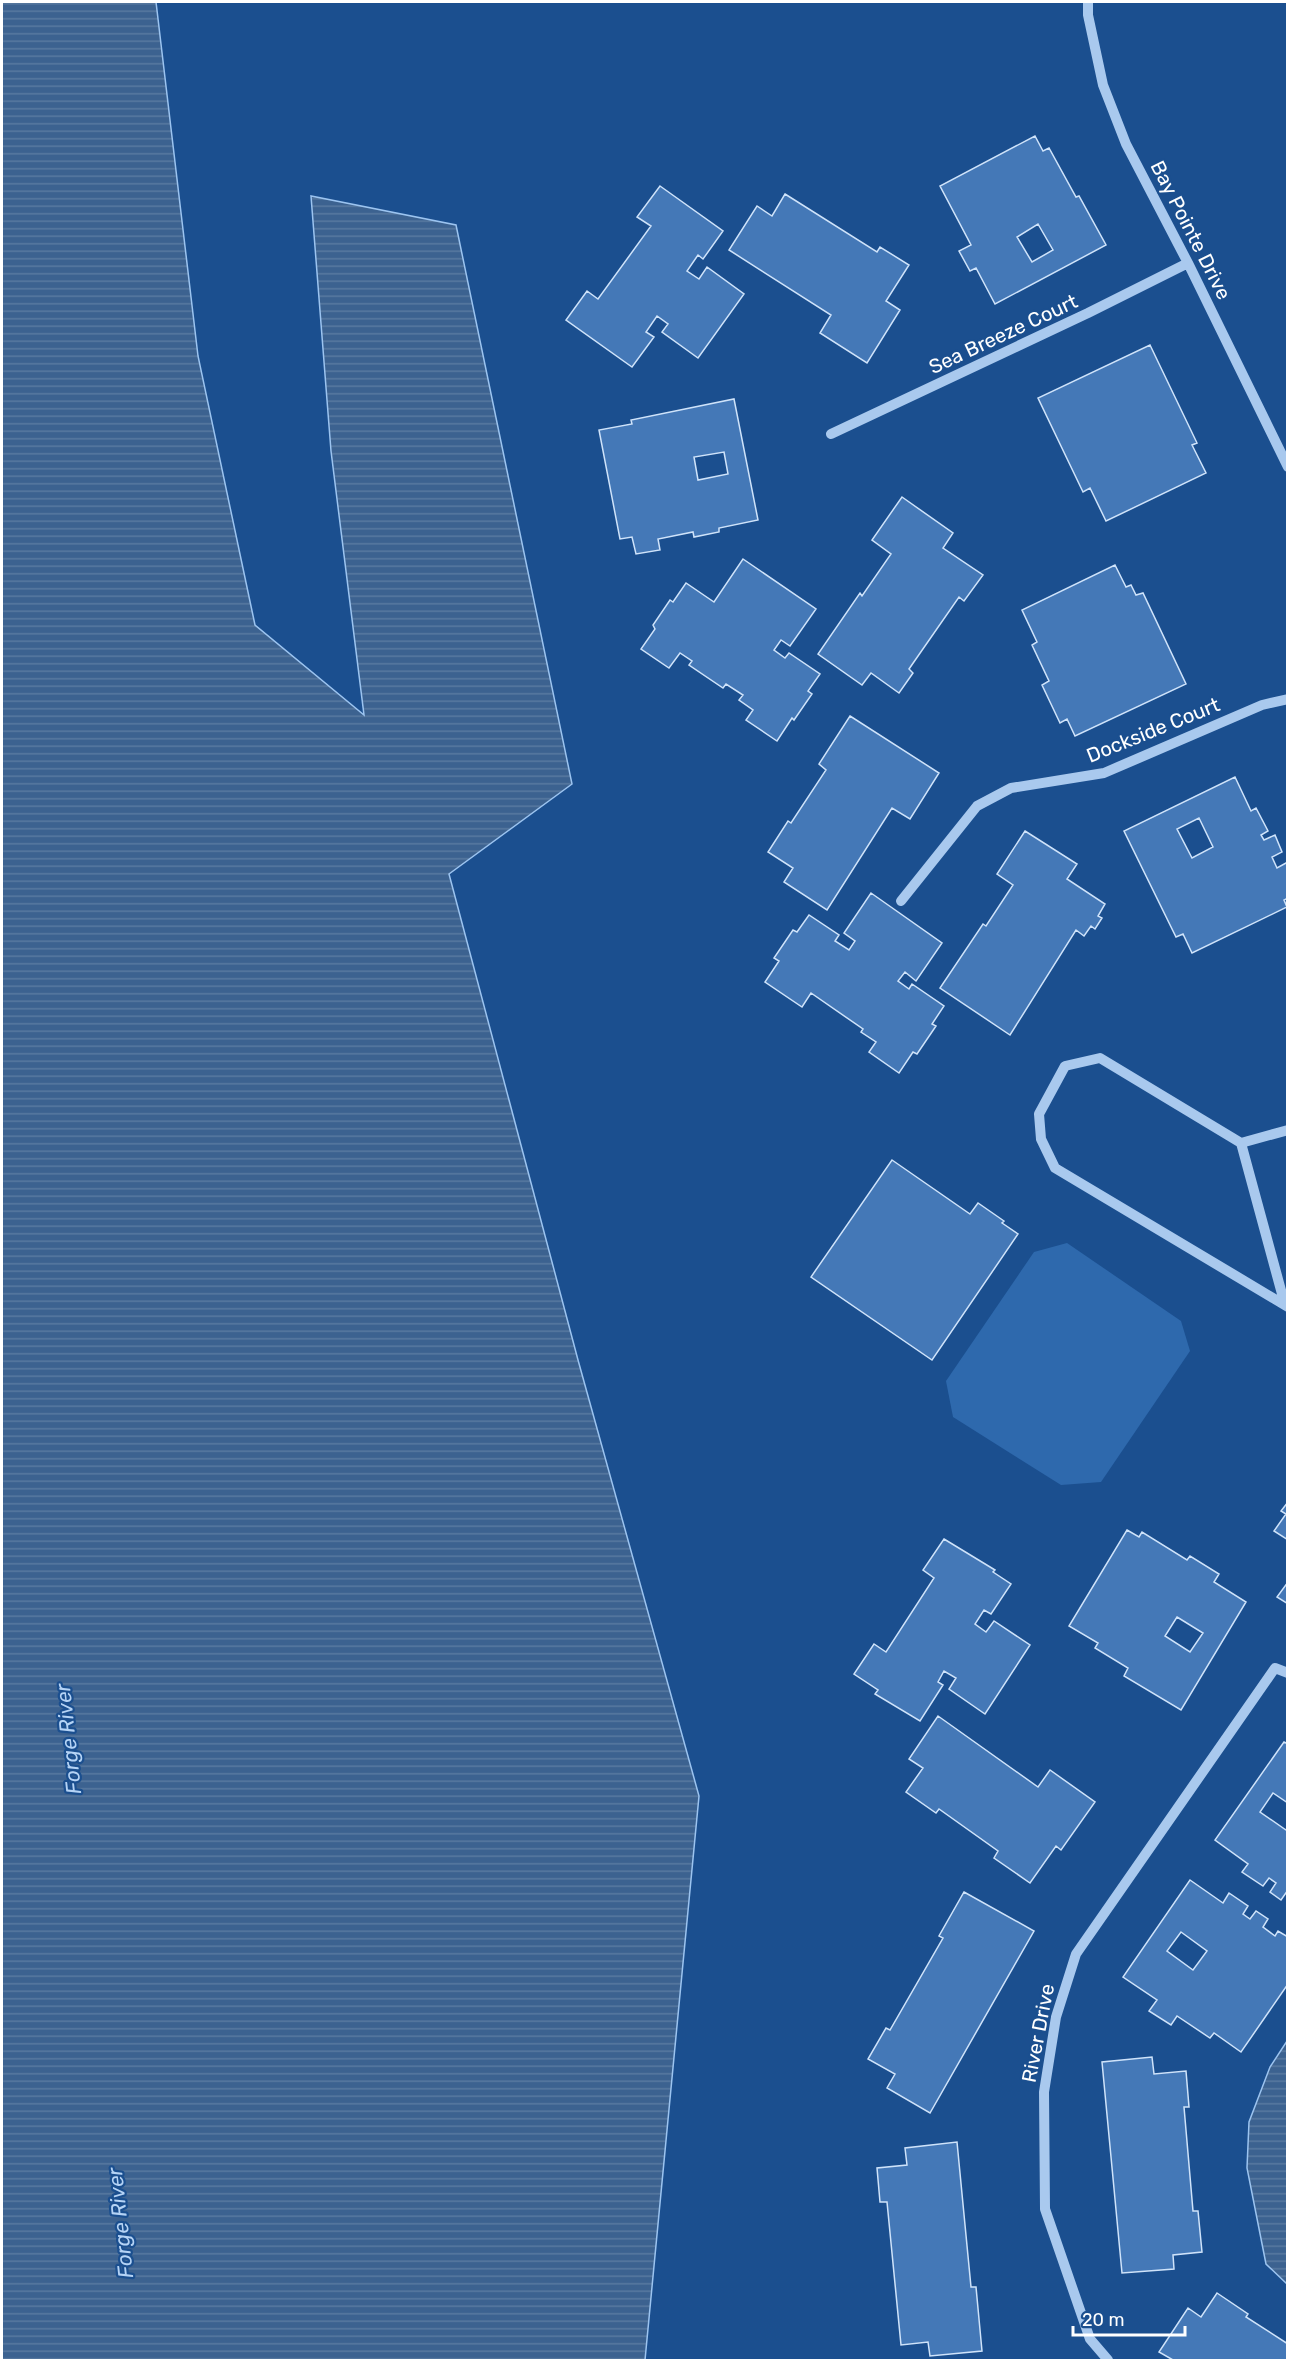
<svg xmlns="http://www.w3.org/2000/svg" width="1289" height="2362" font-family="Rubik,sans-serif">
<defs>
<pattern id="water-rules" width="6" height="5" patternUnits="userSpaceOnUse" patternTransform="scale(1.5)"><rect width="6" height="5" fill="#3c6290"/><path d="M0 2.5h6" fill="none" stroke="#597aa1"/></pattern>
</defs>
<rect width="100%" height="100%" fill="#1b4f8f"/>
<path fill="#2e69ad" d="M 1067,1243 L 1181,1321 L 1190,1351 L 1101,1482 L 1061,1485 L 953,1417 L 946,1381 L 1034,1252 Z"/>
<path fill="url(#water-rules)" stroke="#9cc4f0" stroke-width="1.5" d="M 2,2 L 156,2 L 198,356 L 255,625 L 364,715 L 331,451 L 311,196 L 456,225 L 572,784 L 449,874 L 578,1360 L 699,1796 L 645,2360 L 2,2360 Z
M 1287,2041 L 1287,2284 L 1266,2264 L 1247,2168 L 1249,2122 L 1270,2067 Z"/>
<path fill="#4478b7" stroke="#cfe3fa" stroke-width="1.5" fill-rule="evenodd" d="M 1035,136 L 1043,151 L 1049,148 L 1076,197 L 1079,196 L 1106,245 L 995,304 L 976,268 L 970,271 L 959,251 L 971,245 L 940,186 ZM 1038,224 L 1053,250 L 1032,262 L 1017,237 Z
M 660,186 L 723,231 L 703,259 L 698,255 L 687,271 L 699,279 L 707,267 L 744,294 L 698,358 L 662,332 L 668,324 L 657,316 L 646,332 L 654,337 L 632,367 L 566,320 L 587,291 L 598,299 L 651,226 L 637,217 Z
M 785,194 L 877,252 L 880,247 L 909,265 L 886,301 L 900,310 L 867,363 L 820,333 L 831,315 L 729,250 L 757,206 L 772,216 Z
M 1150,345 L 1197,443 L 1192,445 L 1206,473 L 1106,521 L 1090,488 L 1083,492 L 1038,398 Z
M 734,399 L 758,520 L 719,528 L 719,532 L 694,537 L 693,532 L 658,539 L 660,550 L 636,554 L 632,537 L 620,539 L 599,430 L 632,424 L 631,420 ZM 724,452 L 728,474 L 698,480 L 694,457 Z
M 902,497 L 953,533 L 943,548 L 983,575 L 964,601 L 959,597 L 909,669 L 913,673 L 899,693 L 871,673 L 862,685 L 818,654 L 860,593 L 862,596 L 891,554 L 872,540 Z
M 743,559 L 816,609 L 790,646 L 781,640 L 774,650 L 785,658 L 789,653 L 820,674 L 808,691 L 812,694 L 794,720 L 792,718 L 777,741 L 746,720 L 753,710 L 739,700 L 743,695 L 726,684 L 723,688 L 689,665 L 692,661 L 680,653 L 669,668 L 641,649 L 655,629 L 653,625 L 670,600 L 673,602 L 686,583 L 714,602 Z
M 1115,565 L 1126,587 L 1131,585 L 1136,595 L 1143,593 L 1186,684 L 1075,736 L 1067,719 L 1060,723 L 1042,685 L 1049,681 L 1032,645 L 1037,642 L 1022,610 Z
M 850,716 L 939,773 L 910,819 L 892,808 L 827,910 L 784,882 L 793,868 L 768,852 L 788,821 L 791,823 L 826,770 L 819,764 Z
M 1235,777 L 1251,811 L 1256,808 L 1268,831 L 1261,835 L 1264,840 L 1275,835 L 1282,852 L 1272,857 L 1277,868 L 1286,863 L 1288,865 L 1288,898 L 1284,900 L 1287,907 L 1192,953 L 1183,934 L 1176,937 L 1124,831 ZM 1199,818 L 1213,847 L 1192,858 L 1177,829 Z
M 1025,831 L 1077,864 L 1067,879 L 1105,904 L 1098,916 L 1102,918 L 1095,929 L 1091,926 L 1084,936 L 1076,930 L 1010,1035 L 940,988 L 983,924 L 986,926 L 1013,885 L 997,874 Z
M 871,893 L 942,943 L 916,981 L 905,972 L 898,981 L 909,989 L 912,984 L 944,1006 L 932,1024 L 936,1026 L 917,1054 L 913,1052 L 899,1073 L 869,1052 L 876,1042 L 861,1032 L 863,1029 L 811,993 L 802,1007 L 765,982 L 779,961 L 774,958 L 793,930 L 797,932 L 809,915 L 839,935 L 835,941 L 849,950 L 855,941 L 844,933 Z
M 892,1160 L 970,1214 L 978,1203 L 1004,1221 L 1002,1223 L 1018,1234 L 932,1360 L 811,1277 Z
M 1288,1502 L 1288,1540 L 1274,1531 L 1286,1514 L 1281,1511 Z
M 1127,1530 L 1139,1537 L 1142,1532 L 1187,1560 L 1190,1556 L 1219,1574 L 1214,1582 L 1246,1602 L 1181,1710 L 1124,1676 L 1128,1668 L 1095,1648 L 1098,1643 L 1069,1626 ZM 1177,1617 L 1203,1633 L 1190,1652 L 1165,1636 Z
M 944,1539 L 995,1570 L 993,1572 L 1011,1584 L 991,1614 L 984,1610 L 975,1624 L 986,1632 L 994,1621 L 1030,1645 L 985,1714 L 949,1689 L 956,1678 L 944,1671 L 938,1682 L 943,1685 L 920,1721 L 875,1694 L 878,1690 L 854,1674 L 874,1644 L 886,1652 L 934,1578 L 923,1570 Z
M 1288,1582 L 1288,1604 L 1277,1597 Z
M 938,1716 L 1038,1787 L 1050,1770 L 1095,1802 L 1061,1850 L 1056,1846 L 1030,1883 L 994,1858 L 998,1851 L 939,1809 L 936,1813 L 906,1792 L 923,1768 L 909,1759 Z
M 1284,1742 L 1288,1744 L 1288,1803 L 1273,1793 L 1260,1812 L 1286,1830 L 1288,1827 L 1288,1890 L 1281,1900 L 1270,1892 L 1276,1883 L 1269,1878 L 1263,1886 L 1242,1872 L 1248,1864 L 1215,1840 Z
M 1190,1880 L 1223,1903 L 1229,1893 L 1248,1906 L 1243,1914 L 1250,1919 L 1256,1911 L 1268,1919 L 1263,1927 L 1275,1936 L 1278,1931 L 1288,1937 L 1288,1984 L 1241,2052 L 1214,2033 L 1210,2038 L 1177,2016 L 1171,2025 L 1149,2011 L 1157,2000 L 1123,1977 ZM 1181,1932 L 1207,1951 L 1193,1970 L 1167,1951 Z
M 964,1892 L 1034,1931 L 930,2113 L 887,2088 L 895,2074 L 868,2059 L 886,2028 L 890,2030 L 943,1938 L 939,1936 Z
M 1152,2057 L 1154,2074 L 1186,2071 L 1189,2107 L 1184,2107 L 1193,2211 L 1198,2211 L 1202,2252 L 1173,2255 L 1174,2269 L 1122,2273 L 1102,2062 Z
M 957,2142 L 971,2287 L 976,2287 L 982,2351 L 930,2356 L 928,2342 L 901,2345 L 887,2202 L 880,2202 L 877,2168 L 907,2165 L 905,2148 Z
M 1217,2293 L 1248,2314 L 1246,2317 L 1288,2344 L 1288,2360 L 1173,2360 L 1159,2352 L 1188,2308 L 1201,2317 Z"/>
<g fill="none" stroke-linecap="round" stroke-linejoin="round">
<path stroke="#a9c9ee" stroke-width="10" d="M 1088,2 L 1088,15 L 1103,85 L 1126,144 L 1188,263 L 1288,467
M 831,434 L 1088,313 L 1188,263
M 901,901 L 977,806 L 1011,788 L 1104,773 L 1262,705 L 1288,699
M 1288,1130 L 1241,1143 L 1100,1058 L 1065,1066 L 1039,1114 L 1041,1139 L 1055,1168 L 1288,1307
M 1241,1143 L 1285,1305
M 1108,2360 L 1090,2339 L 1045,2209 L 1044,2092 L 1056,2017 L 1076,1954 L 1275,1668 L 1288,1673"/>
</g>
<g text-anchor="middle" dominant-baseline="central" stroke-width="4.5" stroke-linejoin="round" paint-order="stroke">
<g font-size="20" fill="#fff" stroke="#1b4f8f">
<text transform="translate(1191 230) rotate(63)">Bay Pointe Drive</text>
<text transform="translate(1003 334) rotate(-25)">Sea Breeze Court</text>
<text transform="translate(1153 730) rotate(-22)">Dockside Court</text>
<text transform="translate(1038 2033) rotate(-79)">River Drive</text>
</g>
<g font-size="21" font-style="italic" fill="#b5d3f5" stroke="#1b4f8f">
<text transform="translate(68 1739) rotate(-96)">Forge River</text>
<text transform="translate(120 2223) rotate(-96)">Forge River</text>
</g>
</g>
<rect width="1289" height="2362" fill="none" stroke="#ffffff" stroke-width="6"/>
<path d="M1073 2326v9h112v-9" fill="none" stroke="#ffffff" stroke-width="3"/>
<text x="1082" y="2326" font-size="18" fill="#ffffff" stroke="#1b4f8f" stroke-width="4.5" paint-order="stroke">20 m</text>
</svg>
